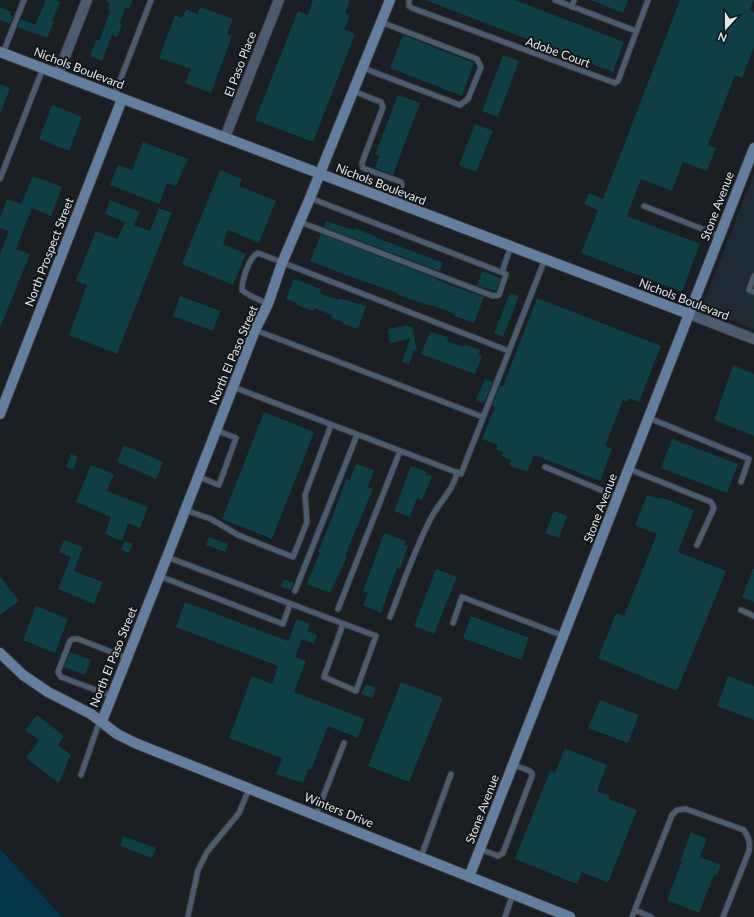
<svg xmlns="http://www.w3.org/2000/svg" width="754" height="917" font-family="Lato,sans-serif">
<rect width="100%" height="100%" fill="#191f22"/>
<path fill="#1f2b32" d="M 754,173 L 754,329 L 709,312 L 705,307 L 704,303 Z"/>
<path fill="#053548" d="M 0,849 L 62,917 L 0,917 Z"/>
<path fill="#0f3e44" d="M 46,0 L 56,0 L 60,2 L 52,21 L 54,22 L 47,38 L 18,27 L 21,19 L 35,25 Z
M 106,0 L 133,0 L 129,9 L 125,8 L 120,24 L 122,24 L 117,37 L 112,35 L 102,61 L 90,56 L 96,40 L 99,41 L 110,11 L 108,10 L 110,3 L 105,1 Z
M 313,0 L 350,0 L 345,13 L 350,15 L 344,29 L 355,34 L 313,142 L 255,120 L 298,11 L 308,15 Z
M 425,0 L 515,0 L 624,42 L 613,72 Z
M 591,0 L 628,0 L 623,13 Z
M 680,0 L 754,0 L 750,10 L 754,12 L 754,47 L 742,78 L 735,75 L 708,145 L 716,148 L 707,171 L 683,162 L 672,191 L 641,179 L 627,216 L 700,244 L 682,292 L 581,253 L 598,210 L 584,204 L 589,193 L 603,199 Z
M 0,7 L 11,12 L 10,15 L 13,16 L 10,24 L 0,20 Z
M 200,7 L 233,19 L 227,34 L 232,36 L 211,93 L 185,83 L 191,69 L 159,58 L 175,15 L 182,18 L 186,9 L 197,14 Z
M 403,35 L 474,63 L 462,96 L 390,68 Z
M 503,55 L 519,61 L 498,117 L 482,111 Z
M 0,84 L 10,88 L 1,112 L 0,112 Z
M 398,95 L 420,103 L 393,175 L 375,168 L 379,156 L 375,155 Z
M 52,105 L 82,117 L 69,151 L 39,139 Z
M 475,124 L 493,131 L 476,172 L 459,165 Z
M 143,142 L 188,159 L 176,186 L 167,183 L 159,204 L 110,185 L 118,165 L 132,170 Z
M 220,170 L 242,179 L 239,186 L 276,201 L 259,243 L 228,230 L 223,244 L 246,254 L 233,285 L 182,264 Z
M 33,176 L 62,187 L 51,216 L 32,208 L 16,249 L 30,254 L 0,328 L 0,254 L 9,231 L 0,228 L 0,217 L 7,199 L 21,204 Z
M 110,200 L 140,212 L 134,225 L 150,231 L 159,208 L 172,213 L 117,354 L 69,335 L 87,285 L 76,281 L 96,231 L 117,239 L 125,222 L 105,214 Z
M 326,221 L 353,230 L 354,228 L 375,236 L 375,237 L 443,263 L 440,271 L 324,227 Z
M 321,234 L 437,279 L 437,280 L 455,287 L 484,297 L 474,323 L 454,316 L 455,314 L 431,305 L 431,306 L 418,302 L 397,294 L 398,293 L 354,278 L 310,261 Z
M 482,271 L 500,278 L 496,291 L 477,286 Z
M 294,279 L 321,289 L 320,293 L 338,300 L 339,298 L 366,306 L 358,329 L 343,324 L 343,322 L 331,318 L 332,315 L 314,308 L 313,311 L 297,305 L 297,303 L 286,299 Z
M 510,293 L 519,296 L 503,337 L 494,333 Z
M 180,296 L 220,311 L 213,331 L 173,316 Z
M 537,298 L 661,346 L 639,402 L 629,398 L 627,402 L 623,400 L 605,446 L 612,449 L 600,481 L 534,455 L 527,472 L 509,465 L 511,460 L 501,456 L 503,452 L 496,449 L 498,445 L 482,439 L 495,407 L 492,406 L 500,385 L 503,386 Z
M 408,325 L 408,327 L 412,326 L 417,352 L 414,350 L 409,364 L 402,362 L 410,339 L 390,343 L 388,329 Z
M 430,332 L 448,337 L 447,341 L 464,347 L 465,344 L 480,350 L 479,355 L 482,356 L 475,374 L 421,354 Z
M 733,365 L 754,374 L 754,436 L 714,420 Z
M 485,379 L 493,382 L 484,403 L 476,400 Z
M 264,412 L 314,432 L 272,539 L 222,519 Z
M 672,439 L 738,464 L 727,493 L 661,468 Z
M 124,445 L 163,462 L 156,479 L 117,462 Z
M 71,454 L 78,457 L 73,470 L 66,467 Z
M 356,464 L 374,470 L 368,487 L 373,489 L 345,556 L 347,557 L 330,593 L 307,584 L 320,552 L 318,552 L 332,518 L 346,479 L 350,480 Z
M 91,465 L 114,474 L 107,491 L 148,507 L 140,528 L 128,523 L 122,541 L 105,534 L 111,517 L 76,502 Z
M 411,466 L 427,472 L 426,474 L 432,476 L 422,500 L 417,498 L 410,517 L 394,511 Z
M 647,495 L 660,499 L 661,497 L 694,510 L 678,552 L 726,571 L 677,691 L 598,658 L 616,613 L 624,616 L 657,534 L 635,525 Z
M 554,511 L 567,516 L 559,538 L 545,533 Z
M 384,533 L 406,541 L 404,545 L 408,546 L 400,569 L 397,568 L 381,613 L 363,605 L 368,593 L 363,591 Z
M 209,537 L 228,544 L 225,552 L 206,545 Z
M 64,540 L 83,547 L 74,571 L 103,582 L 94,604 L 58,589 L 71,557 L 59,552 Z
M 124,541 L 133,544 L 129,553 L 121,550 Z
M 436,569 L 457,577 L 434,634 L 414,626 Z
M 753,569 L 754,569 L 754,602 L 742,597 Z
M 0,576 L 19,601 L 0,615 Z
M 284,579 L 294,583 L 291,590 L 281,587 Z
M 185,602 L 288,641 L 297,619 L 310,624 L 307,631 L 317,635 L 314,644 L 302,639 L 295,657 L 306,661 L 294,692 L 365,719 L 358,738 L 328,726 L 311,770 L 308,769 L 303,783 L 276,774 L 282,758 L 229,738 L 252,676 L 272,684 L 278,666 L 176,627 Z
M 36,606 L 68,619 L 55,653 L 23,640 Z
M 471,616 L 529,638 L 521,660 L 463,638 Z
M 70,652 L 91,660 L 85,675 L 64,667 Z
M 728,676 L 754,686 L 754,720 L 717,706 Z
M 401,682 L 443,698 L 409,782 L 368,766 Z
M 366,684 L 376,688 L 372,698 L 361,694 Z
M 600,700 L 639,715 L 628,743 L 588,728 Z
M 37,715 L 64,736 L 58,745 L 71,755 L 59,783 L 26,758 L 39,740 L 25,730 Z
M 565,748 L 607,765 L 597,791 L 610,796 L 609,799 L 637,810 L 608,883 L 582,872 L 577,884 L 515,859 L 550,771 L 555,773 Z
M 691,832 L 707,839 L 700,857 L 721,865 L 717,876 L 714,875 L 699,913 L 667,900 L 682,861 L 680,861 Z
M 123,836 L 156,848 L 152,858 L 120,846 Z"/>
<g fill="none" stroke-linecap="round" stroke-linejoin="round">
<defs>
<path id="lane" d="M 409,0 L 409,6 L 412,8 L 615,83 L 618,81 L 648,0
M 555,0 L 636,31
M 572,7 L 574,0
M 3,53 L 24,0
M 363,68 L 460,105 L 468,99 L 481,67 L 477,59 L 381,22
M 353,91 L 381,102 L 383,107 L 362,163 L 363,168 L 401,182 L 402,185 L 393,202
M 114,96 L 151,0
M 0,179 L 43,68
M 644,206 L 720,236
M 300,222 L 493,296 L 499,295 L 506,274 L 310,198
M 502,272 L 511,246
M 754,276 L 749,290 L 754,292
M 268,304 L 249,295 L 242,290 C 242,280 249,257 258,253 L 509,351
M 255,330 L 483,417
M 233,387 L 461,474 L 545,259
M 649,418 L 749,459 L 741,482
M 545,467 L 618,497
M 629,469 L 711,502 L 714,508 L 697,545
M 199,477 L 219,485 L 236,438 L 216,430
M 185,510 L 211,519 L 238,535 L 293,557 L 307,522 L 305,495 L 331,425
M 167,557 L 376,636 L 356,691 L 324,677 L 343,624
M 159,576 L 283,624 L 290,604
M 295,591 L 357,435
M 338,609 L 400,451
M 741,610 L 754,616
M 390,617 C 403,584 414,551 430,520 C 438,503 454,490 457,472
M 453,623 L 462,597 L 564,636
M 112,696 L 61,677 L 58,672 L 70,641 L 73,639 L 78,639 L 127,658
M 81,775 L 100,720
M 316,815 L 344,743
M 480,849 L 498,856 L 503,853 L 532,776 L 532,773 L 528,770 L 513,765
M 421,857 L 451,774
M 635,910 L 651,917
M 188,916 L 198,870 L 207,852 L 239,813 L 249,789
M 505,917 L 513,894
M 632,917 L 672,815 L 677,810 L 686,809 L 744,830 C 749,838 750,842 749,851 L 723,917"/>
<path id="street" d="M 58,74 L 87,0
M 225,137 L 279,0
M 689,314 L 754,339"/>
<path id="secondary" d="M 0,52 L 689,314
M 0,414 L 122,99
M 0,653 L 23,675 L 48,692 L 91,714 L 117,734 L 135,743 L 570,917
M 102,721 L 167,557 L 233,387 L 255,330 L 268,304 L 282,263 L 310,198 L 390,0
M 469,877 L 754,148"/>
</defs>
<use href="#lane" stroke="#353b3e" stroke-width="7"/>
<use href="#street" stroke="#353b3e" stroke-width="12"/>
<use href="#secondary" stroke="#353b3e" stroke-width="12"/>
<use href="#lane" stroke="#4b5c6f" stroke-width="5"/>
<use href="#street" stroke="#4b5c6f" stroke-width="10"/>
<use href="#secondary" stroke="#647e9d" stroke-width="10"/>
</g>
<g text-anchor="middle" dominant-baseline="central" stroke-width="4" stroke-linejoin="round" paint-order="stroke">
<g font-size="12" fill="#e2e7e9" stroke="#101619">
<text transform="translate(558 52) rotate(20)">Adobe Court</text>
<text transform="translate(240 64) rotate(-69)">El Paso Place</text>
<text transform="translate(79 68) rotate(21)">Nichols Boulevard</text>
<text transform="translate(381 184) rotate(21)">Nichols Boulevard</text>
<text transform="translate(717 206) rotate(-69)">Stone Avenue</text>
<text transform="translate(49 252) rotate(-69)">North Prospect Street</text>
<text transform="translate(684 299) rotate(21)">Nichols Boulevard</text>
<text transform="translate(233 355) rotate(-67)">North El Paso Street</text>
<text transform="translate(600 508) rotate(-69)">Stone Avenue</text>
<text transform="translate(113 657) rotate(-68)">North El Paso Street</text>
<text transform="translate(482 809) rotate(-69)">Stone Avenue</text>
<text transform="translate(339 810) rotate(22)">Winters Drive</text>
</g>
</g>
<g transform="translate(726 28) rotate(201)" stroke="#101619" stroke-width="3" paint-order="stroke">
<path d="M0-3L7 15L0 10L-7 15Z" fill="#e2e7e9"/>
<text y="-6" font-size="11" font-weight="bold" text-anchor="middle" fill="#e2e7e9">N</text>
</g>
</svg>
